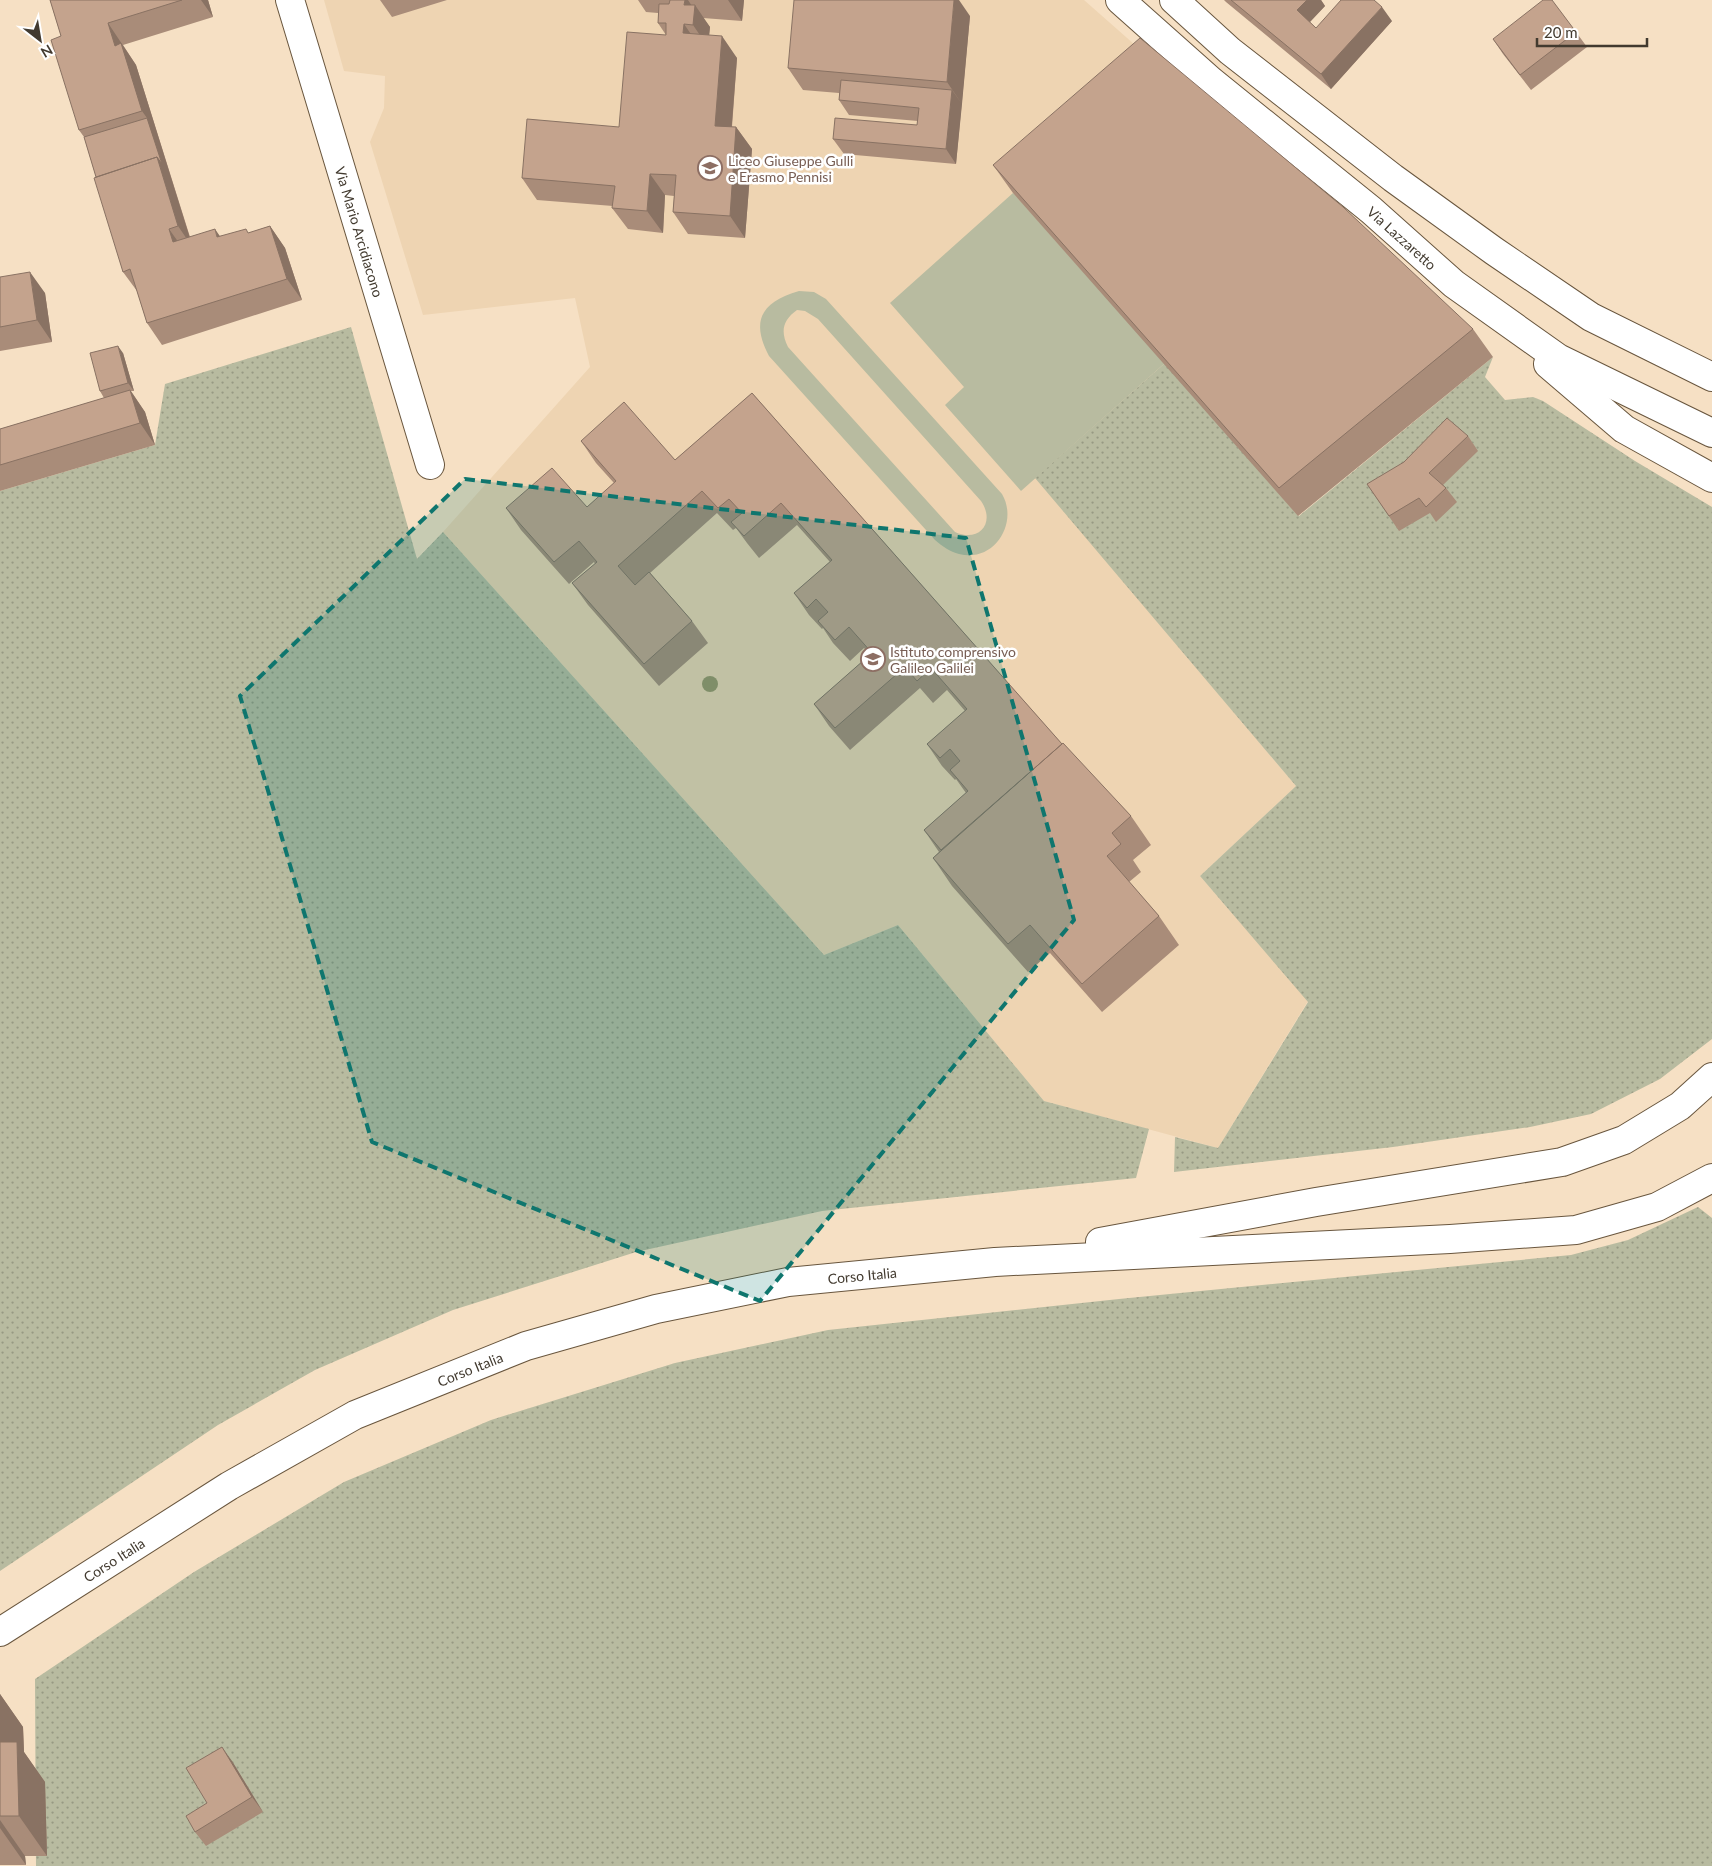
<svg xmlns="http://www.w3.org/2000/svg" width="1712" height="1866" font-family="Lato,sans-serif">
<defs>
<pattern id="grass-dots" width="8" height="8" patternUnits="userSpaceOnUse" patternTransform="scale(1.25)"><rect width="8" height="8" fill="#b8bba0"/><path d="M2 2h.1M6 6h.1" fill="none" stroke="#979983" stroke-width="1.8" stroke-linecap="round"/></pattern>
</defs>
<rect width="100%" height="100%" fill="#f6e0c4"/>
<path fill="#eed4b2" d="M 324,0 L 1084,0 L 1160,67 L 1165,363 L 1036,478 L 1296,786 L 1200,876 L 1308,1001 L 1218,1148 L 1044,1101 L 898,925 L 824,955 L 443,532 L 590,367 L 575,298 L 423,315 L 370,142 L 384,108 L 385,76 L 344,71 Z"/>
<path fill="url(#grass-dots)" d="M 351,327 L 417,559 L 443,532 L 824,955 L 898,925 L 1044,1101 L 1149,1129 L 1136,1178 L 822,1211 L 636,1252 L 453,1310 L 315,1370 L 218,1425 L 0,1571 L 0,491 L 155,445 L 165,384 Z
M 1493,357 L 1485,377 L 1505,400 L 1533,397 L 1543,401 L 1635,461 L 1712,507 L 1712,1039 L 1660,1079 L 1591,1114 L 1530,1127 L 1393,1147 L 1174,1172 L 1175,1137 L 1218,1148 L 1308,1002 L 1200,876 L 1296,786 L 1035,478 L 1165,363 L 1299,516 Z
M 1698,1207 L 1712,1218 L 1712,1866 L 36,1866 L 35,1679 L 194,1572 L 344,1482 L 491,1420 L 675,1363 L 828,1330 L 1119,1299 L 1571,1255 L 1628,1240 Z"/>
<path fill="#b8bba0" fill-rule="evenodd" d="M 1013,193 L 1165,363 L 1021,491 L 945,405 L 964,387 L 890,303 Z
M 799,291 L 814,292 L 826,299 L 1002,494 C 1019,523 994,563 959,554 C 950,552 942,546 935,540 L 769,356 C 750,320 762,302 799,291 ZM 797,310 L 805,311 L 818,319 L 981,501 C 996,523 979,543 955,532 L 788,347 C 780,331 783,320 797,310 Z"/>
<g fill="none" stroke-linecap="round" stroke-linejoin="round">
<defs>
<g id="street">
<path id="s1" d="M 290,0 L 430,465"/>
</g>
<g id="secondary">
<path id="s2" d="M 1120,0 L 1211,81 L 1371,210 L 1454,284 L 1558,358 L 1712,433"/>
<path d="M 1174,0 L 1230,51 L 1393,178 L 1494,251 L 1591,317 L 1712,377"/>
<path d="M 1548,364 L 1624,429 L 1712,478"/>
<path d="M 1100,1242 L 1316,1202 L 1562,1162 L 1624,1140 L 1680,1106 L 1712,1077"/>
<path id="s3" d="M 0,1632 L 229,1486 L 355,1415 L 526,1346 L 656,1309 L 788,1282 L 995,1262 L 1450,1239 L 1576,1230 L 1657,1207 L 1712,1178"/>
</g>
</defs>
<use href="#street" stroke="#69563e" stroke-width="30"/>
<use href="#secondary" stroke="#69563e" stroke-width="30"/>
<use href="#street" stroke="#fff" stroke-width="28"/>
<use href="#secondary" stroke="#fff" stroke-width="28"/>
</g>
<circle fill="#9c9468" cx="710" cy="684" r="8"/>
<path fill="#a98c79" d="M 50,0 L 208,0 L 213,17 L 123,45 L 136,65 L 190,237 L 220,236 L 249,233 L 270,226 L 285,248 L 302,300 L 162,345 L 147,323 L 137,291 L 123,272 L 96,177 L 84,137 L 79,130 L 61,36 Z
M 380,0 L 447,0 L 392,17 Z
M 638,0 L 744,0 L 742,21 L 703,18 L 710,27 L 709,35 L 737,58 L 732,127 L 736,127 L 752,149 L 745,238 L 688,234 L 673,212 L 674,196 L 665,195 L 663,233 L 628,229 L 612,208 L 613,206 L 537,200 L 522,178 L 619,127 L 666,35 L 658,23 L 658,13 L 646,12 Z
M 1224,0 L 1321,0 L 1325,6 L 1310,22 L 1316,28 L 1392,21 L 1331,89 L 1226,2 Z
M 970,16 L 956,164 L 844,154 L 833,139 L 917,125 L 918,121 L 849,115 L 839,100 L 839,93 L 803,90 L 788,68 Z
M 1576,32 L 1587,47 L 1531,90 L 1503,54 L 1493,39 Z
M 993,165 L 1473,329 L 1493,357 L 1298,516 L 1013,193 Z
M 0,277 L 45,293 L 52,342 L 0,351 Z
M 123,353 L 134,391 L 131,391 L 145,412 L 155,445 L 0,491 L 0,429 L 104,398 L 100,391 Z
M 752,393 L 1062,744 L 1131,816 L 1151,845 L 1133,860 L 1141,872 L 1129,882 L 1159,916 L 1179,945 L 1102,1012 L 1050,953 L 1028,972 L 952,886 L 933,858 L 939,852 L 924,830 L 966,793 L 956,779 L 955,780 L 942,766 L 927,744 L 965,711 L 947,690 L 933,703 L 920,688 L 850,750 L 829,726 L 814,704 L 870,655 L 864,648 L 850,661 L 833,643 L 823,628 L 822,629 L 809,615 L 794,593 L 830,562 L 797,525 L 759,558 L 747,543 L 736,528 L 733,530 L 717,513 L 650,573 L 692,621 L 708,643 L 659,686 L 588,605 L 572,583 L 595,564 L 594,562 L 569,584 L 521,530 L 506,508 L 587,507 L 614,483 L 596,463 L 581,441 L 675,460 Z
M 1468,436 L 1478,451 L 1443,485 L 1446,488 L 1457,502 L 1436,522 L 1430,513 L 1399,531 L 1367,484 Z
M 0,1694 L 23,1727 L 24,1752 L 45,1782 L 47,1856 L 25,1856 L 26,1865 L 0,1865 Z
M 232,1761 L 263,1812 L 206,1846 L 195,1832 L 207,1803 Z"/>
<path fill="#897263" d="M 201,0 L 208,0 L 213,17 Z
M 685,0 L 688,0 L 694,9 L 695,5 L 710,27 L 708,47 L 693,25 L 684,5 Z
M 728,0 L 744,0 L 742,21 Z
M 954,0 L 959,0 L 970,16 L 962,104 L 947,82 Z
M 1307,0 L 1321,0 L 1325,6 L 1307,25 L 1297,10 Z
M 1382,7 L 1392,21 L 1331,89 L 1321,74 Z
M 108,23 L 136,65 L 193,248 L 178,226 L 157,157 L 147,118 L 142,111 L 115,46 Z
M 684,24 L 699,46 L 683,33 Z
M 722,36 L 737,58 L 730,148 L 715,126 Z
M 952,90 L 962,104 L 956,164 L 946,149 Z
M 736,127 L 752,149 L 745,238 L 730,216 Z
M 650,174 L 665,195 L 663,233 L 647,211 Z
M 270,226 L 285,248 L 302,300 L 287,279 Z
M 169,229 L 184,250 L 173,242 Z
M 215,229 L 230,251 L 217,237 Z
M 30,272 L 45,293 L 52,342 L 37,320 Z
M 118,346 L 123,353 L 134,391 L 128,383 Z
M 130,390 L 145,412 L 155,445 L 140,423 Z
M 0,1694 L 23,1727 L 24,1752 L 45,1782 L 47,1856 L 19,1816 L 0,1745 Z
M 222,1747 L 232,1761 L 263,1812 L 252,1797 Z
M 0,1820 L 25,1856 L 26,1865 L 0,1828 Z"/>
<path fill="#c4a38d" stroke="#897263" d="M 50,0 L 182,0 L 108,23 L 115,46 L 121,43 L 142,111 L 79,130 L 51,40 L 61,36 Z
M 670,0 L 685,0 L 684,5 L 695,5 L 693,25 L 684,24 L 683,33 L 722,36 L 715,126 L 736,127 L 730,216 L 673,212 L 676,175 L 650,174 L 647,211 L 612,208 L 615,186 L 522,178 L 527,119 L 619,127 L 627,32 L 666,35 L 666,23 L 658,23 L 659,4 L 669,4 Z
M 794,0 L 954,0 L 947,82 L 788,68 Z
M 1231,0 L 1307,0 L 1297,10 L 1316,28 L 1341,0 L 1374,0 L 1382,7 L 1321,74 Z
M 1543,0 L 1552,0 L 1576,32 L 1520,75 L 1493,39 Z
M 1140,38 L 1343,207 L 1473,329 L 1279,488 L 993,165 Z
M 841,80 L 952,90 L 946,149 L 833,139 L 835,118 L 917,125 L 919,108 L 839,100 Z
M 147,118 L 162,164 L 157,157 L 96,177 L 84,137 Z
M 157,157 L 178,226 L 169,229 L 173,242 L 215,229 L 217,237 L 246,229 L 248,233 L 270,226 L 287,279 L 147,323 L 130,269 L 123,272 L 94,178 Z
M 30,272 L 37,320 L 0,327 L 0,277 Z
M 118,346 L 128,383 L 100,391 L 90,353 Z
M 130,390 L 140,423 L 0,465 L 0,429 Z
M 752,393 L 1062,744 L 941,850 L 924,830 L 968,791 L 950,770 L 960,761 L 950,749 L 940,758 L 927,744 L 967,709 L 931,668 L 917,681 L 905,667 L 835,728 L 814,704 L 872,653 L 849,627 L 835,640 L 818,621 L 828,612 L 816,599 L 807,608 L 794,593 L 832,560 L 781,503 L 744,536 L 731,522 L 742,513 L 729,499 L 718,508 L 702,491 L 618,566 L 635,585 L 649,572 L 692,621 L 644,664 L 572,583 L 597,562 L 579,541 L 554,562 L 506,508 L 552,468 L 587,507 L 616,481 L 581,441 L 624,402 L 675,460 Z
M 1447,418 L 1468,436 L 1429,473 L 1446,488 L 1426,507 L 1419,498 L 1389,516 L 1367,484 L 1404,462 Z
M 1063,743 L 1131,816 L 1112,833 L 1121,844 L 1107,856 L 1159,916 L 1082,984 L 1030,925 L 1008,944 L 933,858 Z
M 0,1742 L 17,1742 L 19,1816 L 0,1816 Z
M 222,1747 L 252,1797 L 195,1832 L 186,1816 L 207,1803 L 186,1768 Z"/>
<path fill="#0f766e" fill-opacity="0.2" stroke="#0f766e" stroke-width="4" stroke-dasharray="10 6" stroke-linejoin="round" d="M 465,479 L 966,538 L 1074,920 L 760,1301 L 372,1142 L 240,696 Z"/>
<defs>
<symbol id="school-ring" viewBox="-11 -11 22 22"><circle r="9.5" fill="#fff" stroke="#8d6e63" stroke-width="1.5"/><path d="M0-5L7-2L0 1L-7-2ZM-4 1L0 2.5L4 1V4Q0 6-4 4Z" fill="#8d6e63"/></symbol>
</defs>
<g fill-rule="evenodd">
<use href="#school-ring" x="696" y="154" width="28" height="28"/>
<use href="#school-ring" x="859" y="645" width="28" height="28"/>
</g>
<g text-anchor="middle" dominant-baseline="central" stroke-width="5" stroke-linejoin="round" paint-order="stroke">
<g font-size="14" fill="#785e54" stroke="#fff" text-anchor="start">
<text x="728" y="160">Liceo Giuseppe Gulli<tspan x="728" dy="16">e Erasmo Pennisi</tspan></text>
<text x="890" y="651">Istituto comprensivo<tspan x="890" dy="16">Galileo Galilei</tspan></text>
</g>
<g font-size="14" fill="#423a2f" stroke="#fff">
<text stroke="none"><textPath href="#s1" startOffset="242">Via Mario Arcidiacono</textPath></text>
<text stroke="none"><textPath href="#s2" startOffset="369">Via Lazzaretto</textPath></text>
<text stroke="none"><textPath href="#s3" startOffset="945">Corso Italia</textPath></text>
<text stroke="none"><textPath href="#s3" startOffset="540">Corso Italia</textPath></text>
<text stroke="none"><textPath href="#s3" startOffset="135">Corso Italia</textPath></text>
</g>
</g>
<g transform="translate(40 40) rotate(149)" stroke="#ffffff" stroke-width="4" paint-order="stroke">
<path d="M0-4L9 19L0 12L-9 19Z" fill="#423a2f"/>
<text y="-8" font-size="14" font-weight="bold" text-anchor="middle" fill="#423a2f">N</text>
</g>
<path d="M1537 38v8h110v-8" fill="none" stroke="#423a2f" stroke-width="2.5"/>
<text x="1544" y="38" font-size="15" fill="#423a2f" stroke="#ffffff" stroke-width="4" paint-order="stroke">20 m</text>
</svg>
